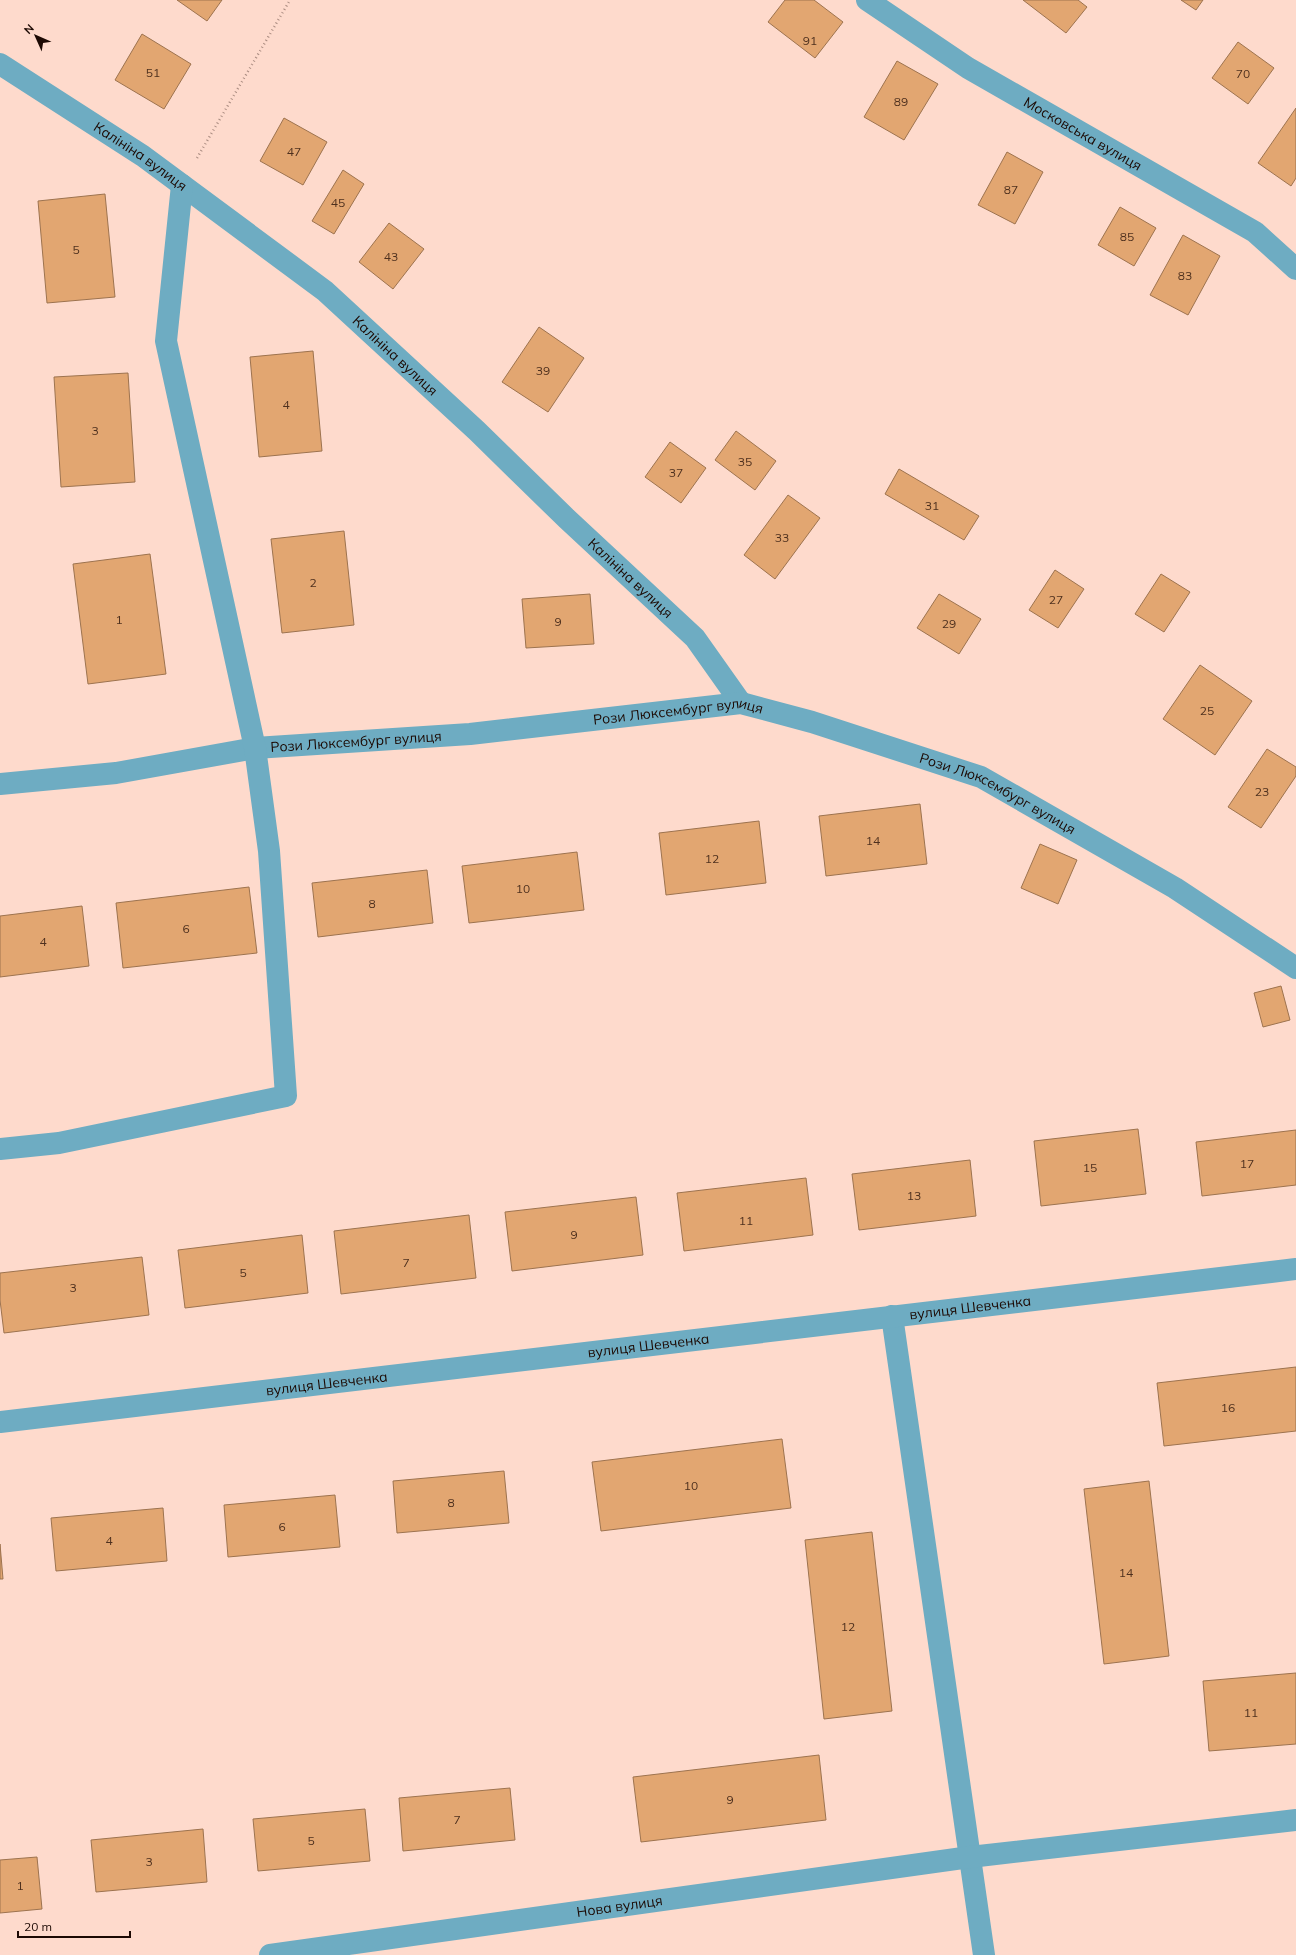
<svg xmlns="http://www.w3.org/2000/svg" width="1296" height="1955" font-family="Mulish,sans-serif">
<rect width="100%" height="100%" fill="#fedacc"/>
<path fill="#e2a671" stroke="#9d734f" d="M 177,0 L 222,0 L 207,21 Z
M 785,0 L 814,0 L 843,22 L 815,58 L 768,22 Z
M 1023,0 L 1078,0 L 1087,7 L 1066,33 Z
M 1181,0 L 1203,0 L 1196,10 Z
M 142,34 L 191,64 L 164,109 L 115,80 Z
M 1238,42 L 1274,68 L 1248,104 L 1212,78 Z
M 897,61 L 938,84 L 904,140 L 864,117 Z
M 1296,108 L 1296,178 L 1291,186 L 1258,163 Z
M 284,118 L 327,142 L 303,185 L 260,161 Z
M 1007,152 L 1043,172 L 1015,224 L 978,205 Z
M 343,170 L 364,184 L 334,234 L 312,221 Z
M 105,194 L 115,297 L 47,303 L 38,201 Z
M 1120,207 L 1156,228 L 1134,266 L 1098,245 Z
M 389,223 L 424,249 L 393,289 L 359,262 Z
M 1183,235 L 1220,256 L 1188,315 L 1150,295 Z
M 539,327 L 584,358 L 548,412 L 502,382 Z
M 313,351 L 322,451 L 259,457 L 250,357 Z
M 128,373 L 135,482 L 61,487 L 54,377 Z
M 736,431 L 776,461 L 755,490 L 715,460 Z
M 670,442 L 706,468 L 681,503 L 645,477 Z
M 899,469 L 979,516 L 964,540 L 885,494 Z
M 788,495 L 820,518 L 775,579 L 744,555 Z
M 344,531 L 354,625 L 282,633 L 271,539 Z
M 150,554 L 166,674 L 88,684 L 73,564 Z
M 1055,570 L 1084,589 L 1058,628 L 1029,610 Z
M 1161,574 L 1190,592 L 1164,632 L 1135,614 Z
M 590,594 L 594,644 L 526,648 L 522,599 Z
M 939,594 L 981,619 L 959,654 L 917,628 Z
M 1200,665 L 1252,701 L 1215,755 L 1163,719 Z
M 1267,749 L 1296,767 L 1296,776 L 1261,828 L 1228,807 Z
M 920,804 L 927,864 L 826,876 L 819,816 Z
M 759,821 L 766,883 L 666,895 L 659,833 Z
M 1040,844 L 1077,860 L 1058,904 L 1021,888 Z
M 577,852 L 584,910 L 469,923 L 462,866 Z
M 427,870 L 433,923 L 318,937 L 312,883 Z
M 249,887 L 257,953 L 123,968 L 116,903 Z
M 82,906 L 89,966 L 0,977 L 0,916 Z
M 1281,986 L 1290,1020 L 1263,1027 L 1254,993 Z
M 1138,1129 L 1146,1194 L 1041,1206 L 1034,1141 Z
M 1296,1130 L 1296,1185 L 1202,1196 L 1196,1142 Z
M 970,1160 L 976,1216 L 859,1230 L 852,1174 Z
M 806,1178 L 813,1235 L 684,1251 L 677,1193 Z
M 636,1197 L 643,1255 L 512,1271 L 505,1212 Z
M 469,1215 L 476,1278 L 341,1294 L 334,1231 Z
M 302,1235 L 308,1293 L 185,1308 L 178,1250 Z
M 142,1257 L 149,1315 L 4,1333 L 0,1300 L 0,1273 Z
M 1296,1367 L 1296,1431 L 1164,1446 L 1157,1383 Z
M 782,1439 L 791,1508 L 601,1531 L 592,1462 Z
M 504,1471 L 509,1523 L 397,1533 L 393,1481 Z
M 1149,1481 L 1169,1656 L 1104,1664 L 1084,1489 Z
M 335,1495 L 340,1547 L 228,1557 L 224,1505 Z
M 163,1508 L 167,1561 L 56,1571 L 51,1518 Z
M 872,1532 L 892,1711 L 824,1719 L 805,1540 Z
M 0,1544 L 3,1579 L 0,1579 Z
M 1296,1673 L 1296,1744 L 1209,1751 L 1203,1681 Z
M 819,1755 L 826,1820 L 641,1842 L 633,1777 Z
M 510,1788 L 515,1840 L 403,1851 L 399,1798 Z
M 365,1809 L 370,1861 L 258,1871 L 253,1819 Z
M 203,1829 L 207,1882 L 96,1892 L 91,1840 Z
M 37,1857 L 42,1909 L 0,1913 L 0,1860 Z"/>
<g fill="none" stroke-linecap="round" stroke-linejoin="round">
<path stroke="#ab8d82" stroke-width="2.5" stroke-dasharray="1 3" stroke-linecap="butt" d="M 197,158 L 290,0"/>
<g stroke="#6eacc2" stroke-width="22">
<path id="s1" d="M 867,0 L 968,68 L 1255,232 L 1296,269"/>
<path id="s2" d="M 0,64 L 143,156 L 325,291 L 477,431 L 566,518 L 695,638 L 741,703"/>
<path id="s3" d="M 0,784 L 116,773 L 255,748 L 470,734 L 741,703 L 812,722 L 981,777 L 1175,888 L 1296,968"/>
<path d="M 0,1149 L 59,1143 L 286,1096 L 269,851 L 255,748 L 166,341 L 182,185"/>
<path d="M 892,1316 L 984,1955"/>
<path id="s4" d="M 0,1422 L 1296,1269"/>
<path id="s5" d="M 270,1955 L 970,1857 L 1296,1820"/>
</g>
</g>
<g text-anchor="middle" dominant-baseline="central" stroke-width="3" stroke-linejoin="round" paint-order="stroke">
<g font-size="12" fill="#4e301e">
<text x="810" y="40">91</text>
<text x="153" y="72">51</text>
<text x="1243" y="73">70</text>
<text x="901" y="101">89</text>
<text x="294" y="151">47</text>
<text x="1011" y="189">87</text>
<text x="338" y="202">45</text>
<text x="1127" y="236">85</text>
<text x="76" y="249">5</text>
<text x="391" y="256">43</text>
<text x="1185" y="275">83</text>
<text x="543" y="370">39</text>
<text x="286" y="404">4</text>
<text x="95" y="430">3</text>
<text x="745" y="461">35</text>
<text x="676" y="472">37</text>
<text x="932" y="505">31</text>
<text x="782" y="537">33</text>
<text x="313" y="582">2</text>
<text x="1056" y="599">27</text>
<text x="119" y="619">1</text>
<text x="558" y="621">9</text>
<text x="949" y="623">29</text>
<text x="1207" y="710">25</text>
<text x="1262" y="791">23</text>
<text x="873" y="840">14</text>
<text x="712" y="858">12</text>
<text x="523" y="888">10</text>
<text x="372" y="903">8</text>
<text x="186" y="928">6</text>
<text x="43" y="941">4</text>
<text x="1247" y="1163">17</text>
<text x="1090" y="1167">15</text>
<text x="914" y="1195">13</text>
<text x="746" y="1220">11</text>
<text x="574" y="1234">9</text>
<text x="406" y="1262">7</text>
<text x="243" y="1272">5</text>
<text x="73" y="1287">3</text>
<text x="1228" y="1407">16</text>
<text x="691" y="1485">10</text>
<text x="451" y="1502">8</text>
<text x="282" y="1526">6</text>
<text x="109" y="1540">4</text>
<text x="1126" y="1572">14</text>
<text x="848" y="1626">12</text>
<text x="1251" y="1712">11</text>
<text x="730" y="1799">9</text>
<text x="457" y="1819">7</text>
<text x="311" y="1840">5</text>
<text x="149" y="1861">3</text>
<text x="20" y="1885">1</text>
</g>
<g font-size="14" fill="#1c0903" stroke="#fedacc">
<text stroke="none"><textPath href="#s1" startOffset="254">Московська вулиця</textPath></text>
<text stroke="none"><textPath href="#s2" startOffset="168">Калініна вулиця</textPath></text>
<text stroke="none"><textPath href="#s2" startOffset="492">Калініна вулиця</textPath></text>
<text stroke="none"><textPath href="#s2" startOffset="816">Калініна вулиця</textPath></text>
<text stroke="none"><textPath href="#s3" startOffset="683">Рози Люксембург вулиця</textPath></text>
<text stroke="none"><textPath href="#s3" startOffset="359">Рози Люксембург вулиця</textPath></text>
<text stroke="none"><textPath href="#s3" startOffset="1019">Рози Люксембург вулиця</textPath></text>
<text stroke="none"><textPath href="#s4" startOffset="977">вулиця Шевченка</textPath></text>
<text stroke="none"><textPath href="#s4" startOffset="653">вулиця Шевченка</textPath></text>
<text stroke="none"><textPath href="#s4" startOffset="329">вулиця Шевченка</textPath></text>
<text stroke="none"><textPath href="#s5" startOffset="353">Нова вулиця</textPath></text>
</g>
</g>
<g transform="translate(36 36) rotate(315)" stroke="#fedacc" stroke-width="3" paint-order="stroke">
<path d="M0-3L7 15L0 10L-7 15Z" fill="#1c0903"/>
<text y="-6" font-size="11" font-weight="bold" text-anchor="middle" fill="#1c0903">N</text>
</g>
<path d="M18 1931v6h112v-6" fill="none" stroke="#1c0903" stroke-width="2"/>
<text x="24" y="1931" font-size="12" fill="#1c0903" stroke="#fedacc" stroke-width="3" paint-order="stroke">20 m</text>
</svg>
